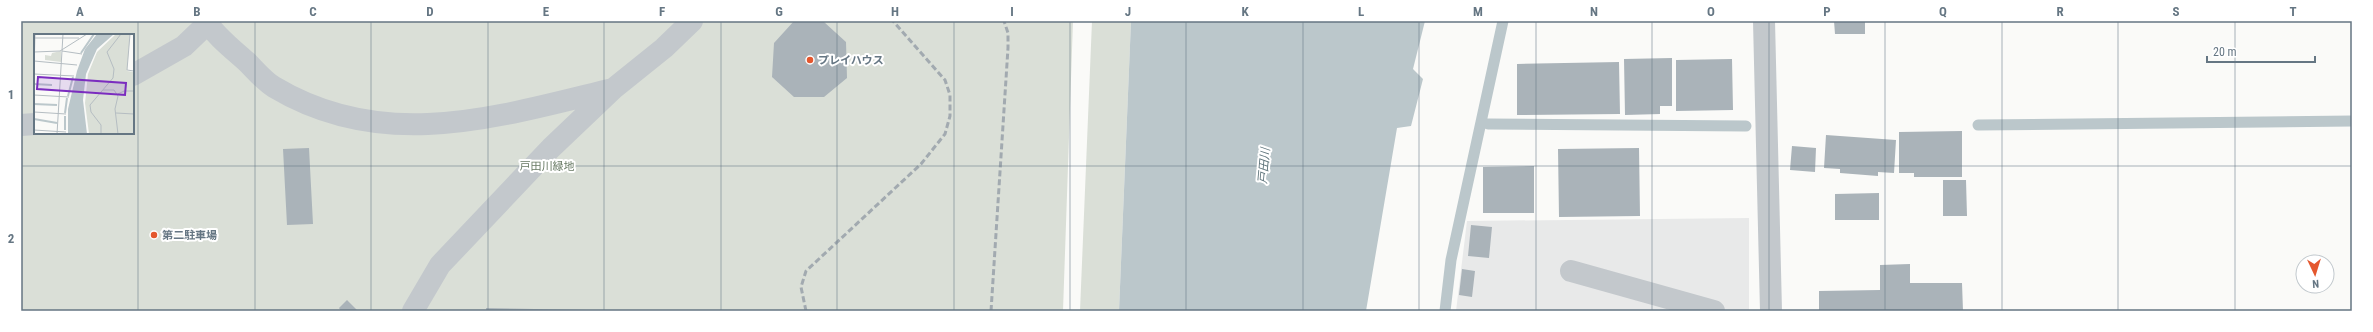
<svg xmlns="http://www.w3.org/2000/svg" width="2373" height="332" font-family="'Roboto Condensed','Noto Sans JP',sans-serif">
<rect width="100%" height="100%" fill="#fafaf8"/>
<path fill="#e8e9e9" d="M 1749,218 L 1749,311 L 1456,311 L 1467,221 Z"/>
<path fill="#dadfd7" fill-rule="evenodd" d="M 21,21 L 1073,21 L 1063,311 L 21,311 ZM 35,35 L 133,35 L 133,133 L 35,133 Z
M 1092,21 L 1131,21 L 1119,311 L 1080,311 Z"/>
<path fill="#bbc7cb" d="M 1131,21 L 1425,21 L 1413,69 L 1423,79 L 1411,126 L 1397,128 L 1366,311 L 1119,311 Z"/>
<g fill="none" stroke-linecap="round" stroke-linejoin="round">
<path stroke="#bbc7cb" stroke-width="11" d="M 1488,124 L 1746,126
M 1978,125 L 2352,121
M 1445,311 L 1451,260 L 1503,21"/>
</g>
<path fill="#aab3b9" d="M 794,21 L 824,22 L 846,42 L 847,78 L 824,97 L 794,97 L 772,77 L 774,43 Z
M 1834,21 L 1865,21 L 1865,34 L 1835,34 Z
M 1672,58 L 1672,106 L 1660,106 L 1660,114 L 1625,115 L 1624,59 Z
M 1732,59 L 1733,110 L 1676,111 L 1676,60 Z
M 1619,62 L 1620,114 L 1517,115 L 1517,64 Z
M 1962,131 L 1962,177 L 1914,177 L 1914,173 L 1899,173 L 1899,132 Z
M 1826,135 L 1896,140 L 1894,173 L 1878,172 L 1878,176 L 1840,173 L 1840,169 L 1824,168 Z
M 1792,146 L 1816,148 L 1815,172 L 1790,170 Z
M 309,148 L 313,224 L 287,225 L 283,149 Z
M 1639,148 L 1640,216 L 1559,217 L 1558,149 Z
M 1534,166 L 1534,213 L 1483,213 L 1483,167 Z
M 1943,180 L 1966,180 L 1967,216 L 1943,216 Z
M 1879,193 L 1879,220 L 1835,220 L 1835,194 Z
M 1471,225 L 1492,227 L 1489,258 L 1468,256 Z
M 1910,264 L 1910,283 L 1962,283 L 1963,311 L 1819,311 L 1819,291 L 1880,290 L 1880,265 Z
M 1462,269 L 1475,271 L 1472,297 L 1459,295 Z
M 347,300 L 358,311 L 341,311 L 339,308 Z
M 486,308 L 588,310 L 588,311 L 486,311 Z"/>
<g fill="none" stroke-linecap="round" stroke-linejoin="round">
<path stroke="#c3c8cc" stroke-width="22" d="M 207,21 C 213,34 236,52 247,62 C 255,70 264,81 274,87 C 384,153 497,117 613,89
M 1764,21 L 1771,311
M 133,75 L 184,46 L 208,23
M 21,125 L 35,124
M 1571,271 L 1714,311
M 413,311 L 440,265 L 551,148 L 613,89 L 664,48 L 692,21"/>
<path stroke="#a2aab0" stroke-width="3" stroke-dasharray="6 3" stroke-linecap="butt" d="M 806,311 L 801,287 L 806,271 L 921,164 L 945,134 L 950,116 L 950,95 L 945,80 L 893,21
M 991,311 L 1008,48 L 1008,33 L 1004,21"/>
</g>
<path fill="none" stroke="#657683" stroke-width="1" stroke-opacity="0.55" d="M 138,21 L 138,311M 255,21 L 255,311M 371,21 L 371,311M 488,21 L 488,311M 604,21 L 604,311M 721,21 L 721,311M 837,21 L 837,311M 954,21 L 954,311M 1070,21 L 1070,311M 1186,21 L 1186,311M 1303,21 L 1303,311M 1419,21 L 1419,311M 1536,21 L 1536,311M 1652,21 L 1652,311M 1769,21 L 1769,311M 1885,21 L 1885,311M 2002,21 L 2002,311M 2118,21 L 2118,311M 2235,21 L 2235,311M 21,166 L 2352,166"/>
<g fill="#e4572e" stroke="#fff" stroke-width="1.5">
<circle cx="810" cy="60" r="4"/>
<circle cx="154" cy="235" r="4"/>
</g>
<g text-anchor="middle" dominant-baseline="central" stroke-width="4" stroke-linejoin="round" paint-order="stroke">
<g font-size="11" font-weight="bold" fill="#657683" stroke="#fff" text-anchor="start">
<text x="818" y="60">プレイハウス</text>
<text x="162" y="235">第二駐車場</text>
</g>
<g font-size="11" fill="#687a64" stroke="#fff">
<text x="547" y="166">戸田川緑地</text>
</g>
<g font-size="12" font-style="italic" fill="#60757c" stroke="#fff">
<text transform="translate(1264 166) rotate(-85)">戸田川</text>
</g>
</g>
<g transform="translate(34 34)">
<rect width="100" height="100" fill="#fafaf8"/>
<path d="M 82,0 L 96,0 L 93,37 L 100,38 L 100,100 L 55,100 L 51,69 L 54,40 L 63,18 ZM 27,17 L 27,28 L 11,26 L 11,21 L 17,22 L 18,19 Z" fill="#dadfd7"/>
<path d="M 63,0 L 80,0 L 63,15 L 52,40 L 49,66 L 53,100 L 34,100 L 34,75 L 43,37 L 51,15 Z" fill="#bbc7cb"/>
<path fill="none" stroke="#bbc7cb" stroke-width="2" d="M 47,19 L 60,0M 0,50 L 18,51M 34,62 L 39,43M 0,70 L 23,71M 31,79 L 33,64M 0,85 L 23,89M 31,96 L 31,82"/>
<path fill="none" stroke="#b5bdc2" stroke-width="1" d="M 96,0 L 93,36 L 100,37M 0,4 L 45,4M 28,17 L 48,20M 0,18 L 26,17 L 53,0M 0,27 L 43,31M 0,36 L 1,0M 0,40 L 40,42M 69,56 L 80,56 L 84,62 L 81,75 L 84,100M 84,60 L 90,57 L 100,57M 0,61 L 35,63M 0,78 L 32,80M 82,79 L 100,80M 0,96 L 32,98M 23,100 L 29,0M 67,100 L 67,91 L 57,78 L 56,71 L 79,44 L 80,35 L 73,18 L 87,0"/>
<path fill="#7b2cbf" fill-opacity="0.15" stroke="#7b2cbf" stroke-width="2" d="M 4,43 L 92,49 L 91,61 L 3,55 Z"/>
<rect width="100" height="100" fill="none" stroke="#657683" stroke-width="2"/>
</g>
<rect width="2373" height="332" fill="none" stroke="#ffffff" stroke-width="44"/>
<g transform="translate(2315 274) rotate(176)"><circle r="19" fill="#ffffff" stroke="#c1c8cd"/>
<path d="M0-3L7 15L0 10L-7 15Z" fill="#e4572e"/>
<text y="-6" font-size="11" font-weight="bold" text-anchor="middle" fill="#657683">N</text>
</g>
<path d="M2207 56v6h108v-6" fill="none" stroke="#657683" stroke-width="2"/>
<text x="2213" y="56" font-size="12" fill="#657683" stroke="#ffffff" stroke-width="3" paint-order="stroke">20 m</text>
<rect x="22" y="22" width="2329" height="288" fill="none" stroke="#657683" stroke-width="1.5"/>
<g font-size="13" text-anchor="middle" font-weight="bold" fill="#657683">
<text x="80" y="16">A</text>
<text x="197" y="16">B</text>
<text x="313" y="16">C</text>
<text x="430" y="16">D</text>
<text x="546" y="16">E</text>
<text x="662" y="16">F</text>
<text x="779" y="16">G</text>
<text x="895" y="16">H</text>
<text x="1012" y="16">I</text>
<text x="1128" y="16">J</text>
<text x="1245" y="16">K</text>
<text x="1361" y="16">L</text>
<text x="1478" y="16">M</text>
<text x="1594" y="16">N</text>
<text x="1711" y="16">O</text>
<text x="1827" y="16">P</text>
<text x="1943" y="16">Q</text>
<text x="2060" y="16">R</text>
<text x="2176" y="16">S</text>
<text x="2293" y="16">T</text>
<text x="11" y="99">1</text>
<text x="11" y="243">2</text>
</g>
</svg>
